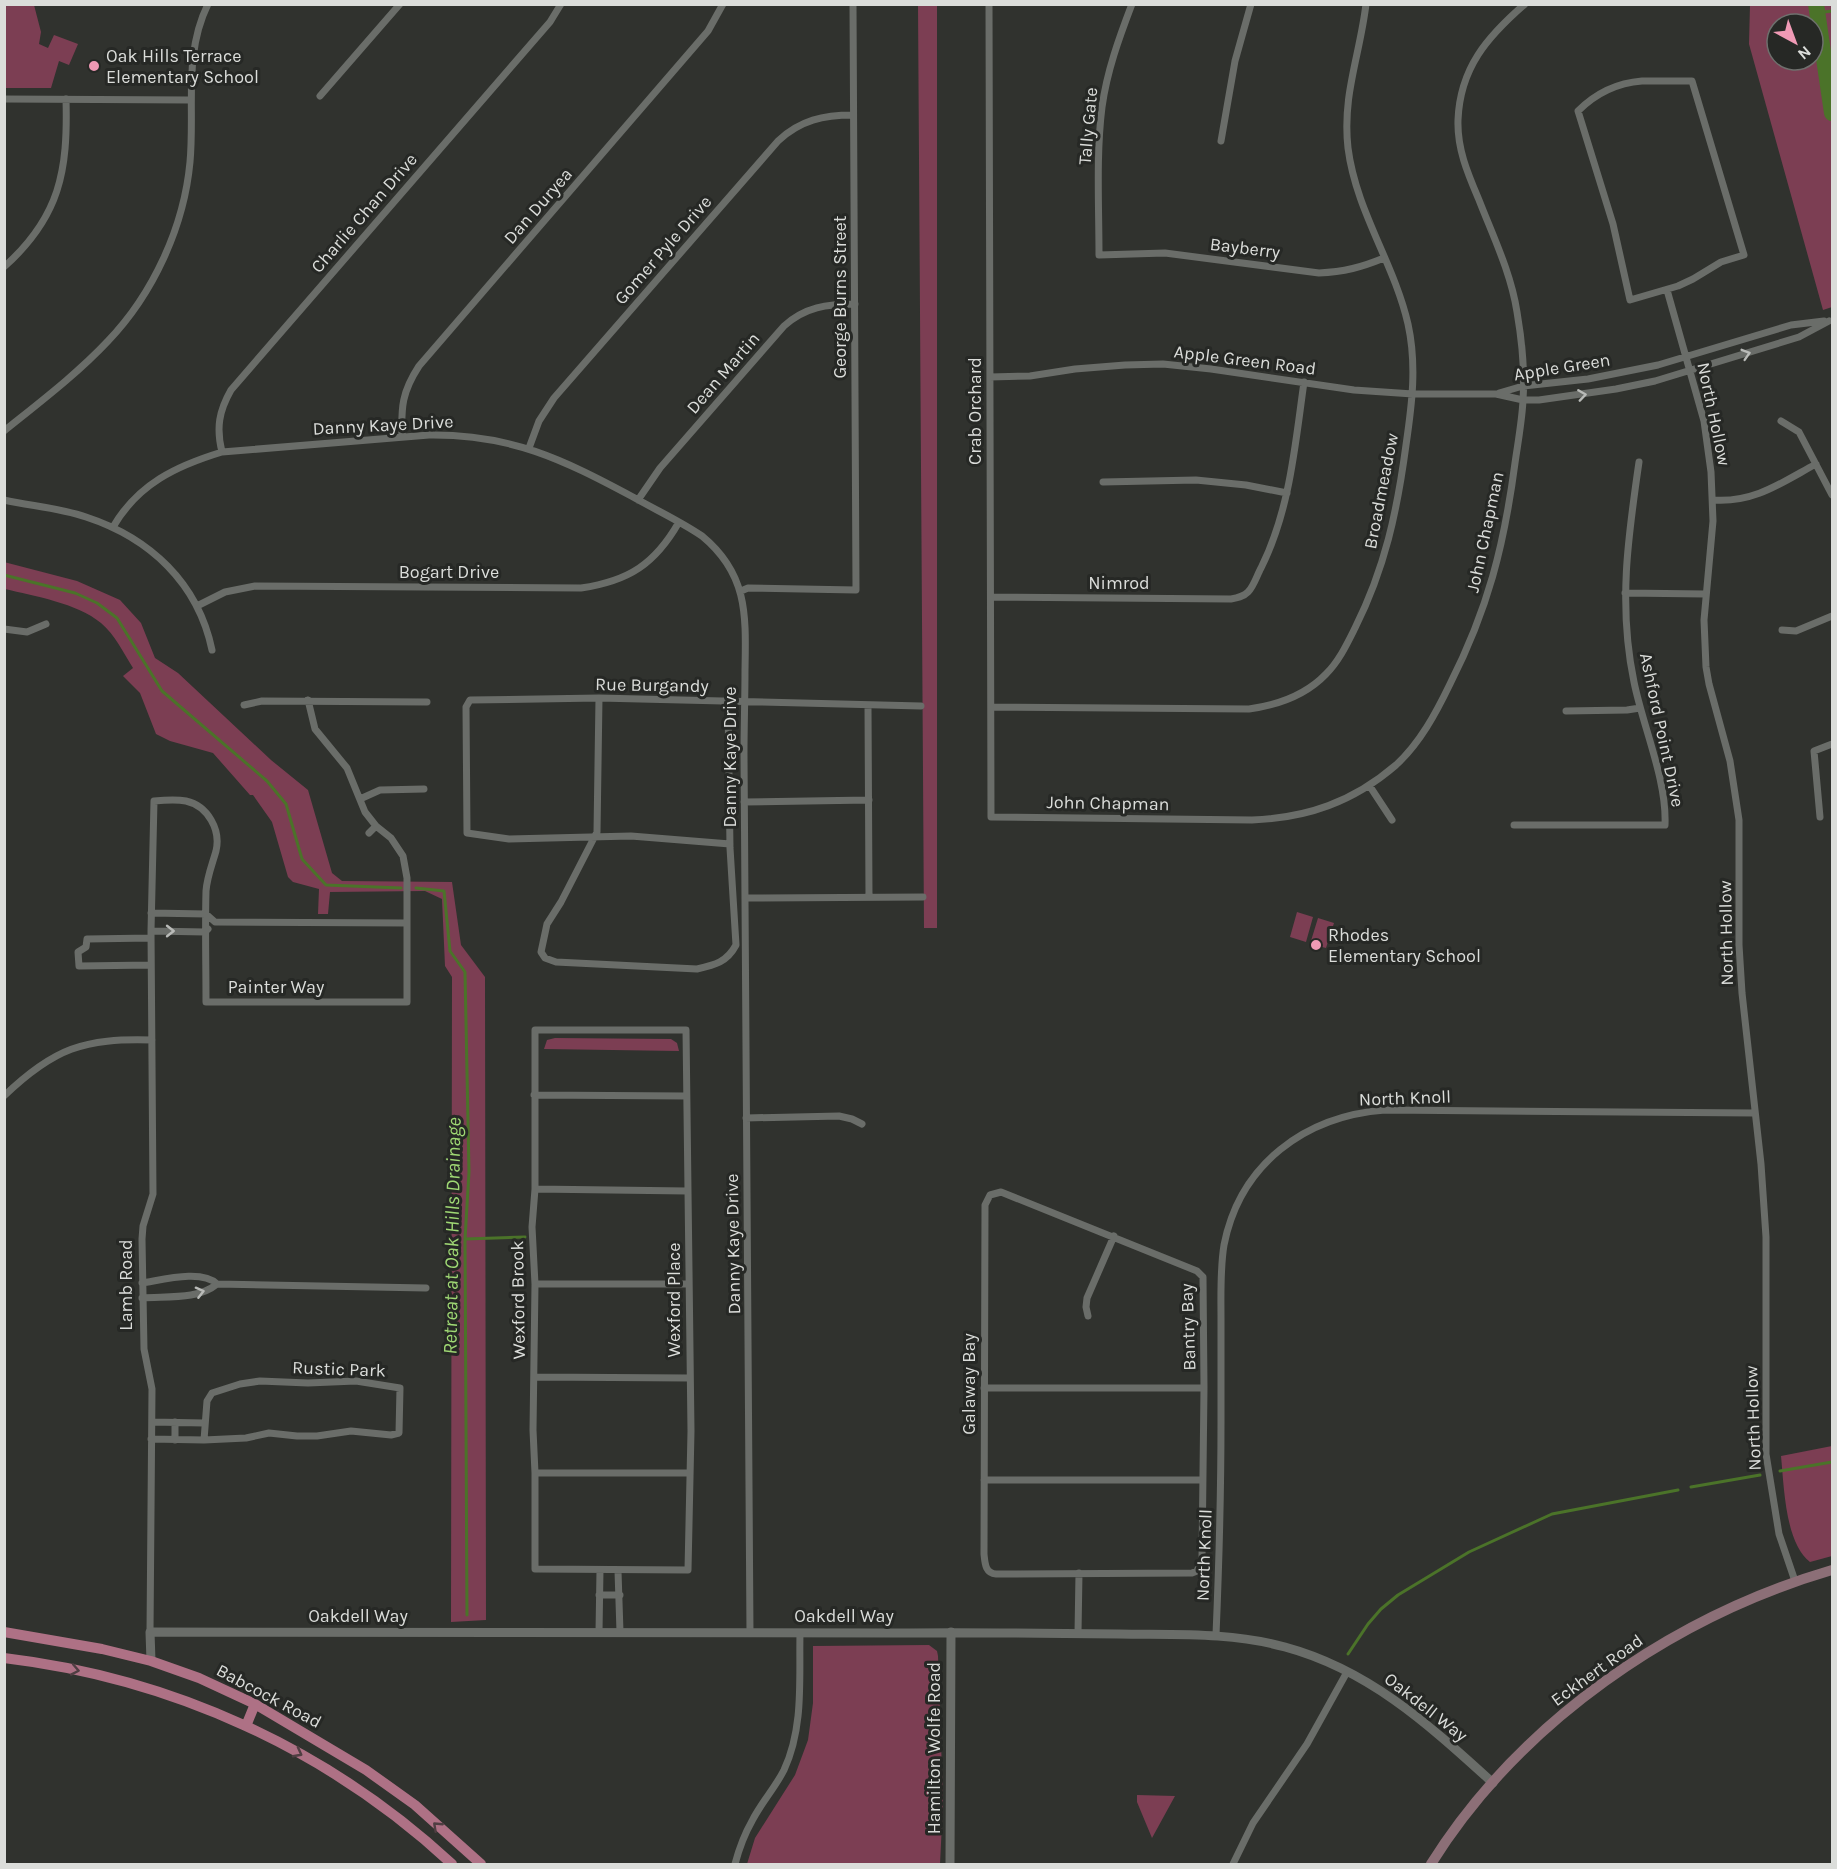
<svg xmlns="http://www.w3.org/2000/svg" width="1837" height="1869" font-family="Karla,sans-serif">
<rect width="100%" height="100%" fill="#30322e"/>
<path fill="#7c3e53" fill-rule="evenodd" d="M 5,4 L 34,5 L 41,32 L 39,44 L 48,48 L 54,35 L 78,44 L 69,65 L 59,61 L 51,88 L 5,88 Z
M 918,5 L 937,5 L 937,928 L 924,928 Z
M 1750,5 L 1832,5 L 1832,307 L 1823,310 L 1749,44 ZM 1777,24 L 1813,24 L 1813,60 L 1777,60 Z
M 4,562 L 77,581 L 120,600 L 141,623 L 155,658 L 178,673 L 271,760 L 308,790 L 332,873 L 342,881 L 452,882 L 461,945 L 485,977 L 486,1620 L 451,1622 L 452,977 L 445,966 L 442,899 L 425,891 L 330,892 L 328,914 L 318,914 L 319,889 L 293,882 L 288,877 L 272,822 L 253,795 L 250,795 L 213,753 L 170,741 L 156,734 L 140,693 L 123,676 L 133,668 C 123,652 115,635 101,623 C 77,603 34,596 5,589 Z
M 1297,912 L 1313,917 L 1306,942 L 1290,937 Z
M 1318,918 L 1334,923 L 1326,948 L 1310,944 Z
M 555,1038 L 671,1039 L 677,1043 L 679,1051 L 544,1049 L 547,1040 Z
M 1832,1446 L 1832,1556 L 1810,1562 C 1785,1543 1784,1486 1781,1456 Z
M 929,1645 L 937,1651 L 938,1656 L 943,1802 L 940,1864 L 747,1864 L 755,1838 L 795,1775 L 808,1740 L 813,1703 L 813,1646 Z
M 1137,1795 L 1175,1796 L 1152,1838 L 1137,1802 Z"/>
<g fill="none" stroke-linecap="round" stroke-linejoin="round">
<path stroke="#4b7329" stroke-width="3" d="M 1817,13 L 1832,11
M 4,575 L 75,593 L 97,603 L 117,618 L 162,691 L 267,781 L 286,804 L 302,859 L 326,885 L 401,888
M 416,888 L 444,891 L 450,951 L 465,972 L 469,1172 L 465,1239 L 467,1615
M 465,1239 L 525,1237
M 1780,1471 L 1832,1462
M 1691,1487 L 1760,1475
M 1348,1654 L 1368,1624 L 1381,1609 L 1398,1595 L 1469,1552 L 1552,1514 L 1678,1490"/>
<path stroke="#4b7329" stroke-width="16" d="M 1816,4 L 1832,113"/>
<path stroke="#6a6d69" stroke-width="7" d="M 989,4 L 991,817 L 1252,820 C 1307,818 1353,802 1396,765 C 1420,743 1436,713 1450,684 C 1488,609 1504,546 1515,463 C 1518,442 1522,421 1523,400 C 1525,370 1522,341 1517,312 C 1511,273 1493,236 1479,200 C 1468,174 1457,149 1458,120 C 1460,68 1487,37 1525,4
M 1132,4 C 1119,38 1107,71 1102,107 C 1096,155 1099,206 1099,255 L 1165,253 L 1319,273 C 1344,272 1362,267 1384,258
M 1642,81 L 1692,81 L 1744,255 L 1721,262 L 1693,279 L 1678,286 L 1630,300 L 1613,224 L 1578,111 C 1596,93 1616,83 1642,81 Z
M 320,96 L 400,4
M 4,99 L 190,100
M 1221,141 L 1235,61 L 1251,4
M 4,267 C 60,217 68,171 66,99
M 1667,290 L 1704,421 L 1711,472 L 1713,521 L 1704,620 L 1706,667 L 1709,684 L 1730,761 L 1739,820 L 1739,945 L 1742,993 L 1761,1164 L 1766,1237 L 1766,1454 L 1779,1534 L 1795,1581
M 990,377 L 1030,376 L 1075,369 L 1125,365 L 1163,364 L 1211,369 L 1354,390 L 1413,394 L 1496,394 L 1523,400 L 1539,400 L 1616,389 L 1655,381 L 1799,337 L 1829,321
M 1499,393 L 1523,386 L 1588,379 L 1658,365 L 1791,325 L 1824,321
M 1781,421 L 1799,432 L 1832,495
M 4,431 C 40,402 77,374 108,341 C 153,294 184,227 190,162 C 195,108 183,55 208,4
M 402,437 C 401,407 402,392 419,366 L 708,31 L 723,4
M 529,448 L 539,421 L 554,398 L 778,141 C 800,120 824,115 853,115
M 222,452 C 216,428 219,411 231,390 L 550,22 L 561,4
M 1103,482 L 1196,480 L 1246,485 L 1287,493
M 4,500 C 31,506 60,508 86,517 C 150,538 198,583 212,650
M 638,500 L 660,468 L 784,326 C 805,307 827,304 855,304
M 1713,500 C 1754,503 1781,483 1816,464
M 113,527 C 138,484 176,466 222,452 L 429,435 C 511,434 562,459 633,497 C 656,510 680,521 702,536 C 748,574 746,615 745,670 C 745,698 744,726 744,754 L 750,1633
M 741,591 L 748,588 L 856,590 L 853,4
M 1625,593 L 1705,594
M 991,597 L 1231,599 C 1237,598 1243,597 1248,592 C 1254,586 1257,575 1261,568 C 1290,510 1295,445 1304,382
M 197,606 L 225,592 L 255,586 L 581,588 C 629,581 655,564 679,522
M 4,629 L 27,632 L 46,624
M 1782,630 L 1796,631 L 1832,616
M 599,698 L 597,832 L 561,902 L 547,924 L 541,952 L 545,958 L 556,962 L 697,969 C 715,965 727,962 736,945 L 730,848 L 728,701
M 244,705 L 262,701 L 427,702
M 868,706 L 869,897
M 991,707 L 1249,709 C 1278,705 1305,696 1326,674 C 1339,661 1347,644 1355,628 C 1385,568 1397,512 1406,445 C 1412,404 1417,365 1408,324 C 1394,263 1356,211 1348,148 C 1342,95 1360,55 1366,4
M 1566,711 L 1627,710 L 1640,708
M 1369,785 L 1392,820
M 360,799 L 380,790 L 424,789
M 744,802 L 869,800
M 1820,817 L 1814,751 L 1832,744
M 1514,825 L 1665,825 C 1667,780 1643,727 1634,682 C 1618,606 1628,537 1639,462
M 369,833 L 376,826
M 730,844 L 631,836 L 509,839 L 467,833 L 466,707 L 470,700 L 599,698 L 921,706
M 745,898 L 923,897
M 151,913 L 206,914 L 215,922 L 407,923
M 151,931 L 205,932 L 208,929
M 151,938 L 87,939 L 86,947 L 78,952 L 79,966 L 151,965
M 535,1030 L 686,1030 L 691,1431 L 688,1570 L 535,1569 L 535,1473 L 533,1430 L 535,1284 L 532,1227 L 535,1189 Z
M 534,1095 L 686,1096
M 4,1096 C 54,1048 84,1038 152,1040
M 746,1118 L 839,1116 L 852,1119 L 862,1124
M 535,1189 L 687,1191
M 1001,1192 L 1197,1271 L 1203,1277 L 1204,1388 L 1202,1559 L 1197,1571 L 1192,1573 L 996,1574 C 985,1573 985,1563 984,1554 L 985,1205 L 990,1195 Z
M 142,1283 C 162,1280 202,1269 217,1284 C 198,1300 167,1296 142,1298
M 217,1284 L 426,1288
M 535,1284 L 689,1284
M 1088,1316 L 1086,1307 L 1087,1298 L 1114,1236
M 534,1377 L 689,1378
M 984,1388 L 1204,1388
M 152,1422 L 204,1423
M 151,1439 L 204,1440 L 246,1438 L 269,1433 L 297,1436 L 317,1436 L 351,1431 L 391,1435 L 399,1433 L 400,1388 L 356,1381 L 308,1383 L 260,1381 L 240,1384 L 212,1393 L 207,1401 L 204,1440
M 175,1440 L 175,1422
M 535,1473 L 688,1473
M 984,1480 L 1203,1480
M 618,1571 L 620,1632
M 599,1595 L 620,1595
M 150,1632 L 152,1389 L 144,1349 L 142,1239 L 143,1226 L 153,1194 L 151,931 L 154,801 C 164,800 176,799 186,801 C 208,806 221,830 216,851 C 212,865 207,877 206,891 C 205,928 206,965 206,1002 L 407,1002 L 407,878 L 403,856 L 391,838 L 376,826 L 365,812 L 347,768 L 315,729 L 308,700
M 599,1632 L 600,1570
M 1078,1633 L 1079,1573
M 1216,1635 C 1219,1564 1221,1493 1221,1422 C 1221,1387 1221,1352 1221,1318 C 1221,1294 1220,1269 1224,1245 C 1240,1164 1305,1116 1385,1110 L 1755,1113
M 735,1864 C 739,1849 744,1835 752,1821 C 761,1803 775,1788 784,1770 C 804,1727 799,1679 800,1633
M 1233,1864 L 1253,1823 L 1307,1744 L 1347,1672"/>
<path stroke="#6a6d69" stroke-width="9" d="M 151,1661 L 150,1632 C 399,1632 648,1633 896,1633 C 971,1632 1045,1633 1119,1634 C 1175,1635 1231,1632 1285,1647 C 1370,1670 1430,1726 1493,1783
M 950,1864 L 951,1632"/>
<path stroke="#8c6f77" stroke-width="10" d="M 1431,1864 C 1520,1722 1672,1617 1832,1570"/>
<path stroke="#ae7185" stroke-width="10" d="M 4,1632 L 102,1649 L 151,1661 L 199,1678 L 255,1704 L 366,1770 L 415,1805 L 481,1864
M 4,1658 C 172,1678 328,1749 452,1864
M 246,1726 L 255,1704"/>
</g>
<defs><path id="oneway-chevron" d="M-2-3.5L2.5 0L-2 3.5" fill="none" stroke-width="1.6" stroke-linecap="round" stroke-linejoin="round" transform="scale(1.5)"/></defs>
<g stroke="#b9bbb8">
<use href="#oneway-chevron" transform="translate(1746 354) rotate(-17)"/>
<use href="#oneway-chevron" transform="translate(1582 395) rotate(-8)"/>
<use href="#oneway-chevron" transform="translate(170 931)"/>
<use href="#oneway-chevron" transform="translate(200 1292) rotate(-14)"/>
</g>
<g stroke="#4f3e42">
<use href="#oneway-chevron" transform="translate(75 1670) rotate(11)"/>
<use href="#oneway-chevron" transform="translate(298 1753) rotate(28)"/>
<use href="#oneway-chevron" transform="translate(437 1826) rotate(-137)"/>
</g>
<g fill="#f09ab5" stroke="#262825" stroke-width="2">
<circle cx="94" cy="66" r="6"/>
<circle cx="1316" cy="945" r="6"/>
</g>
<g text-anchor="middle" dominant-baseline="central" stroke-width="6" stroke-linejoin="round" paint-order="stroke">
<g font-size="18" fill="#dbddda" stroke="#262825" text-anchor="start">
<text x="106" y="56">Oak Hills Terrace<tspan x="106" dy="21">Elementary School</tspan></text>
<text x="1328" y="935">Rhodes<tspan x="1328" dy="21">Elementary School</tspan></text>
</g>
<g font-size="18" fill="#dbddda" stroke="#262825">
<text transform="translate(1088 126) rotate(-85)">Tally Gate</text>
<text transform="translate(538 206) rotate(-49)">Dan Duryea</text>
<text transform="translate(364 213) rotate(-49)">Charlie Chan Drive</text>
<text transform="translate(1245 248) rotate(7)">Bayberry</text>
<text transform="translate(663 250) rotate(-49)">Gomer Pyle Drive</text>
<text transform="translate(840 297) rotate(-90)">George Burns Street</text>
<text transform="translate(1245 360) rotate(7)">Apple Green Road</text>
<text transform="translate(1562 367) rotate(-9)">Apple Green</text>
<text transform="translate(723 373) rotate(-49)">Dean Martin</text>
<text transform="translate(975 411) rotate(-90)">Crab Orchard</text>
<text transform="translate(1714 414) rotate(78)">North Hollow</text>
<text transform="translate(383 425) rotate(-3)">Danny Kaye Drive</text>
<text transform="translate(1381 491) rotate(-79)">Broadmeadow</text>
<text transform="translate(1485 532) rotate(-78)">John Chapman</text>
<text x="449" y="572">Bogart Drive</text>
<text x="1119" y="583">Nimrod</text>
<text transform="translate(652 685) rotate(1)">Rue Burgandy</text>
<text transform="translate(1662 730) rotate(78)">Ashford Point Drive</text>
<text transform="translate(730 757) rotate(-90)">Danny Kaye Drive</text>
<text transform="translate(1108 803) rotate(1)">John Chapman</text>
<text transform="translate(1726 933) rotate(-91)">North Hollow</text>
<text x="276" y="987">Painter Way</text>
<text transform="translate(1405 1098) rotate(-2)">North Knoll</text>
<text transform="translate(733 1244) rotate(-91)">Danny Kaye Drive</text>
<text transform="translate(126 1285) rotate(-90)">Lamb Road</text>
<text transform="translate(518 1300) rotate(-91)">Wexford Brook</text>
<text transform="translate(674 1300) rotate(-90)">Wexford Place</text>
<text transform="translate(1188 1327) rotate(-92)">Bantry Bay</text>
<text transform="translate(339 1369) rotate(2)">Rustic Park</text>
<text transform="translate(969 1384) rotate(-90)">Galaway Bay</text>
<text transform="translate(1753 1418) rotate(-92)">North Hollow</text>
<text transform="translate(1204 1555) rotate(-88)">North Knoll</text>
<text x="358" y="1616">Oakdell Way</text>
<text x="844" y="1616">Oakdell Way</text>
<text transform="translate(1597 1670) rotate(-36)">Eckhert Road</text>
<text transform="translate(269 1696) rotate(28)">Babcock Road</text>
<text transform="translate(1426 1707) rotate(38)">Oakdell Way</text>
<text transform="translate(934 1748) rotate(-90)">Hamilton Wolfe Road</text>
</g>
<g font-size="20" font-style="italic" fill="#9fd874" stroke="#262825">
<text transform="translate(452 1236) rotate(-89)">Retreat at Oak Hills Drainage</text>
</g>
</g>
<rect width="1837" height="1869" fill="none" stroke="#dbddda" stroke-width="12"/>
<g transform="translate(1795 42) rotate(139)"><circle r="28" fill="#262825" stroke="#6e706d" stroke-width="1.5"/>
<path d="M0-4.5L10 22L0 15L-10 22Z" fill="#f09ab5"/>
<text y="-9" font-size="16" font-weight="bold" text-anchor="middle" fill="#dbddda">N</text>
</g>
</svg>
